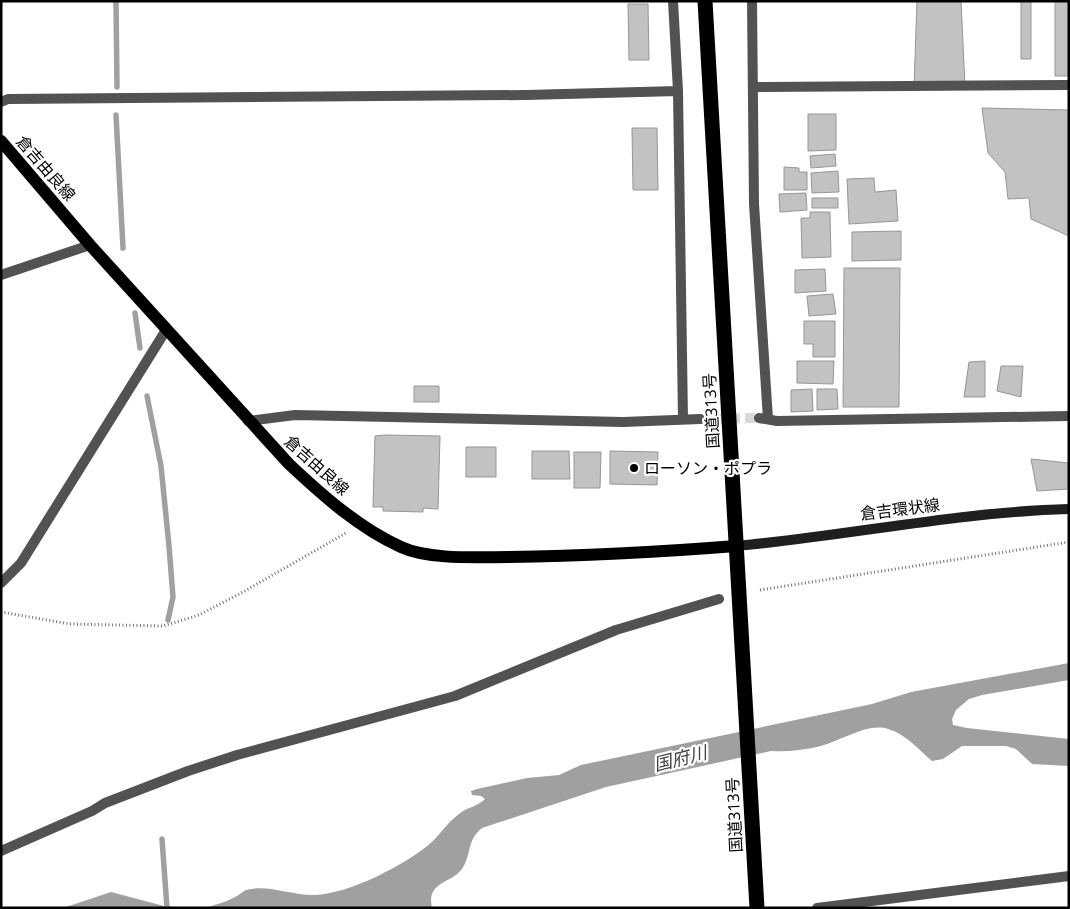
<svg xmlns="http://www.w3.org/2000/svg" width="1070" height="909" font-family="'Open Sans','Noto Sans JP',sans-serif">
<rect width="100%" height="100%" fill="#fff"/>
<path fill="#a0a0a0" d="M 1069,663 L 1069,680 L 982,695 L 969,699 L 956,710 L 952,719 L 953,725 L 967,728 L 1069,739 L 1069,766 L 1032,764 L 1016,749 L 1006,746 L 962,746 L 943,759 L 932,761 C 918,749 906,734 888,729 C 869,722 840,741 821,746 C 805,750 788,752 771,751 L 606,787 L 482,828 C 466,841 472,854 462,869 C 451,884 426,881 432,908 L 204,908 C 214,905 224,903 233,898 C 238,896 242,892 246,890 C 268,884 293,896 315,895 C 349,894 407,864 432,842 C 441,833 448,822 459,814 C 467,807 477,807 485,799 L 481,796 L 472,795 L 471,791 L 477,789 L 527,778 L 559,775 L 581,765 L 872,704 L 911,692 Z
M 111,892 L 164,906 L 188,908 L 63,908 Z"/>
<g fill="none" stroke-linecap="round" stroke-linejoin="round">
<path stroke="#a0a0a0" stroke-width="5.5" d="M 116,1 L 117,87
M 116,115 L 123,248
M 135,313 L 140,348
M 147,396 L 161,466 L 169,546 L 173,597 L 168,620
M 162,839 L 167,908"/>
</g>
<path fill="#c2c2c2" stroke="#969696" d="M 917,1 L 961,1 L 965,86 L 914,87 Z
M 1021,1 L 1031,1 L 1031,59 L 1021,59 Z
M 1055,1 L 1069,1 L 1069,76 L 1055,76 Z
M 628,4 L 648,4 L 649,60 L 629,60 Z
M 982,108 L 1069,110 L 1069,236 L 1031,219 L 1029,198 L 1008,199 L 1005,172 L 988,153 Z
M 808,114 L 836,114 L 836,150 L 808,151 Z
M 632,128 L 657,128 L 658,190 L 633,190 Z
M 835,154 L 836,166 L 811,168 L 810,156 Z
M 784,167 L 799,168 L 799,172 L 807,172 L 807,190 L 784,190 Z
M 838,171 L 839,192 L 812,193 L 811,173 Z
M 874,178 L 875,192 L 896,190 L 898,221 L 849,224 L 847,179 Z
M 806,193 L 807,210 L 780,212 L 779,194 Z
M 812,198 L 838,198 L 838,208 L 812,208 Z
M 810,212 L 830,212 L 831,257 L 802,258 L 801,218 L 810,218 Z
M 901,231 L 901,260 L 852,261 L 852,232 Z
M 844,268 L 900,268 L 899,407 L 843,407 Z
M 825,269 L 826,291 L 795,293 L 795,270 Z
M 833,294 L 836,314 L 809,316 L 807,296 Z
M 804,321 L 835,321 L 835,357 L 813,357 L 813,344 L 804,344 Z
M 797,361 L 834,361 L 833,384 L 797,383 Z
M 985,361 L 985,397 L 964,397 L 969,362 Z
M 1001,366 L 1023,366 L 1021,397 L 997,391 Z
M 414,386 L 439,386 L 439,402 L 414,402 Z
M 812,389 L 813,411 L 791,412 L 791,390 Z
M 817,389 L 837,389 L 838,409 L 817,410 Z
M 385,435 L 440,436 L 438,509 L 423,508 L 423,512 L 383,511 L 383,507 L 373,507 L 375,436 Z
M 466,447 L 496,447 L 496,477 L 466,477 Z
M 532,451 L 569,451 L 570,479 L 532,479 Z
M 610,451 L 658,452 L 657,485 L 610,484 Z
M 574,452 L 601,452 L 600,488 L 574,488 Z
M 1031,459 L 1069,463 L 1069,489 L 1037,491 Z"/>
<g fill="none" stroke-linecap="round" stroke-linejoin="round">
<path stroke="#d9d9d9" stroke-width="10" stroke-dasharray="10 5" stroke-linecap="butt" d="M 700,419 L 759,418"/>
<path stroke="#747474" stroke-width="3" stroke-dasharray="1 2.5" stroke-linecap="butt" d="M 760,590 L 1069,542
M 1,612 L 70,624 L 163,626 L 199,615 L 243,592 L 346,533"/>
<path stroke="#525252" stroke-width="10" d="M 673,1 L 678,91 L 683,419
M 752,1 L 754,204 L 768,419
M 753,87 L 1069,85
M 1,102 L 8,99 L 526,95 L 678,91
M 1,275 L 90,245
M 759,418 L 777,421 L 1069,416
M 248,421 L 295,415 L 623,422 L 700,419
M 1,583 L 21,563 L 166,330
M 1,851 L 92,811 L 105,803 L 188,771 L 237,755 L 455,696 L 616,630 L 719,599
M 817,908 L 1069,876"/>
<path stroke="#1f1f1f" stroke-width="10" d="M 736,546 C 847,536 957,512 1069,509"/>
<path stroke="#000" stroke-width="12" d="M 1,141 L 90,245 L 289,464 C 322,495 359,528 401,547 C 429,560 478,557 509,557 C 585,556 660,552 736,546"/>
<path stroke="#000" stroke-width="15" d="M 705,1 L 757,908"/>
</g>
<circle fill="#000" stroke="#fff" stroke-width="2" cx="634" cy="468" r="5"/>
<g text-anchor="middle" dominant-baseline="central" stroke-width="4.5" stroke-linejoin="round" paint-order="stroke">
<g font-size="16" fill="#000" stroke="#fff">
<text transform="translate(46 168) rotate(49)">倉吉由良線</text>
<text transform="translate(711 411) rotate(-93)">国道313号</text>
<text transform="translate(317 465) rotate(42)">倉吉由良線</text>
<text transform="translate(900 509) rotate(-7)">倉吉環状線</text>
<text transform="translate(734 815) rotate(-93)">国道313号</text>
</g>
<g font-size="16" fill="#000" stroke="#fff" text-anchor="start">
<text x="644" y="468">ローソン・ポプラ</text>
</g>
<g font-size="18" font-style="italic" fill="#414141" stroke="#fff">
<text transform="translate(680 758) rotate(-14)">国府川</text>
</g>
</g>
<rect width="1070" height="909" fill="none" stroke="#000000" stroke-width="5"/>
</svg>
